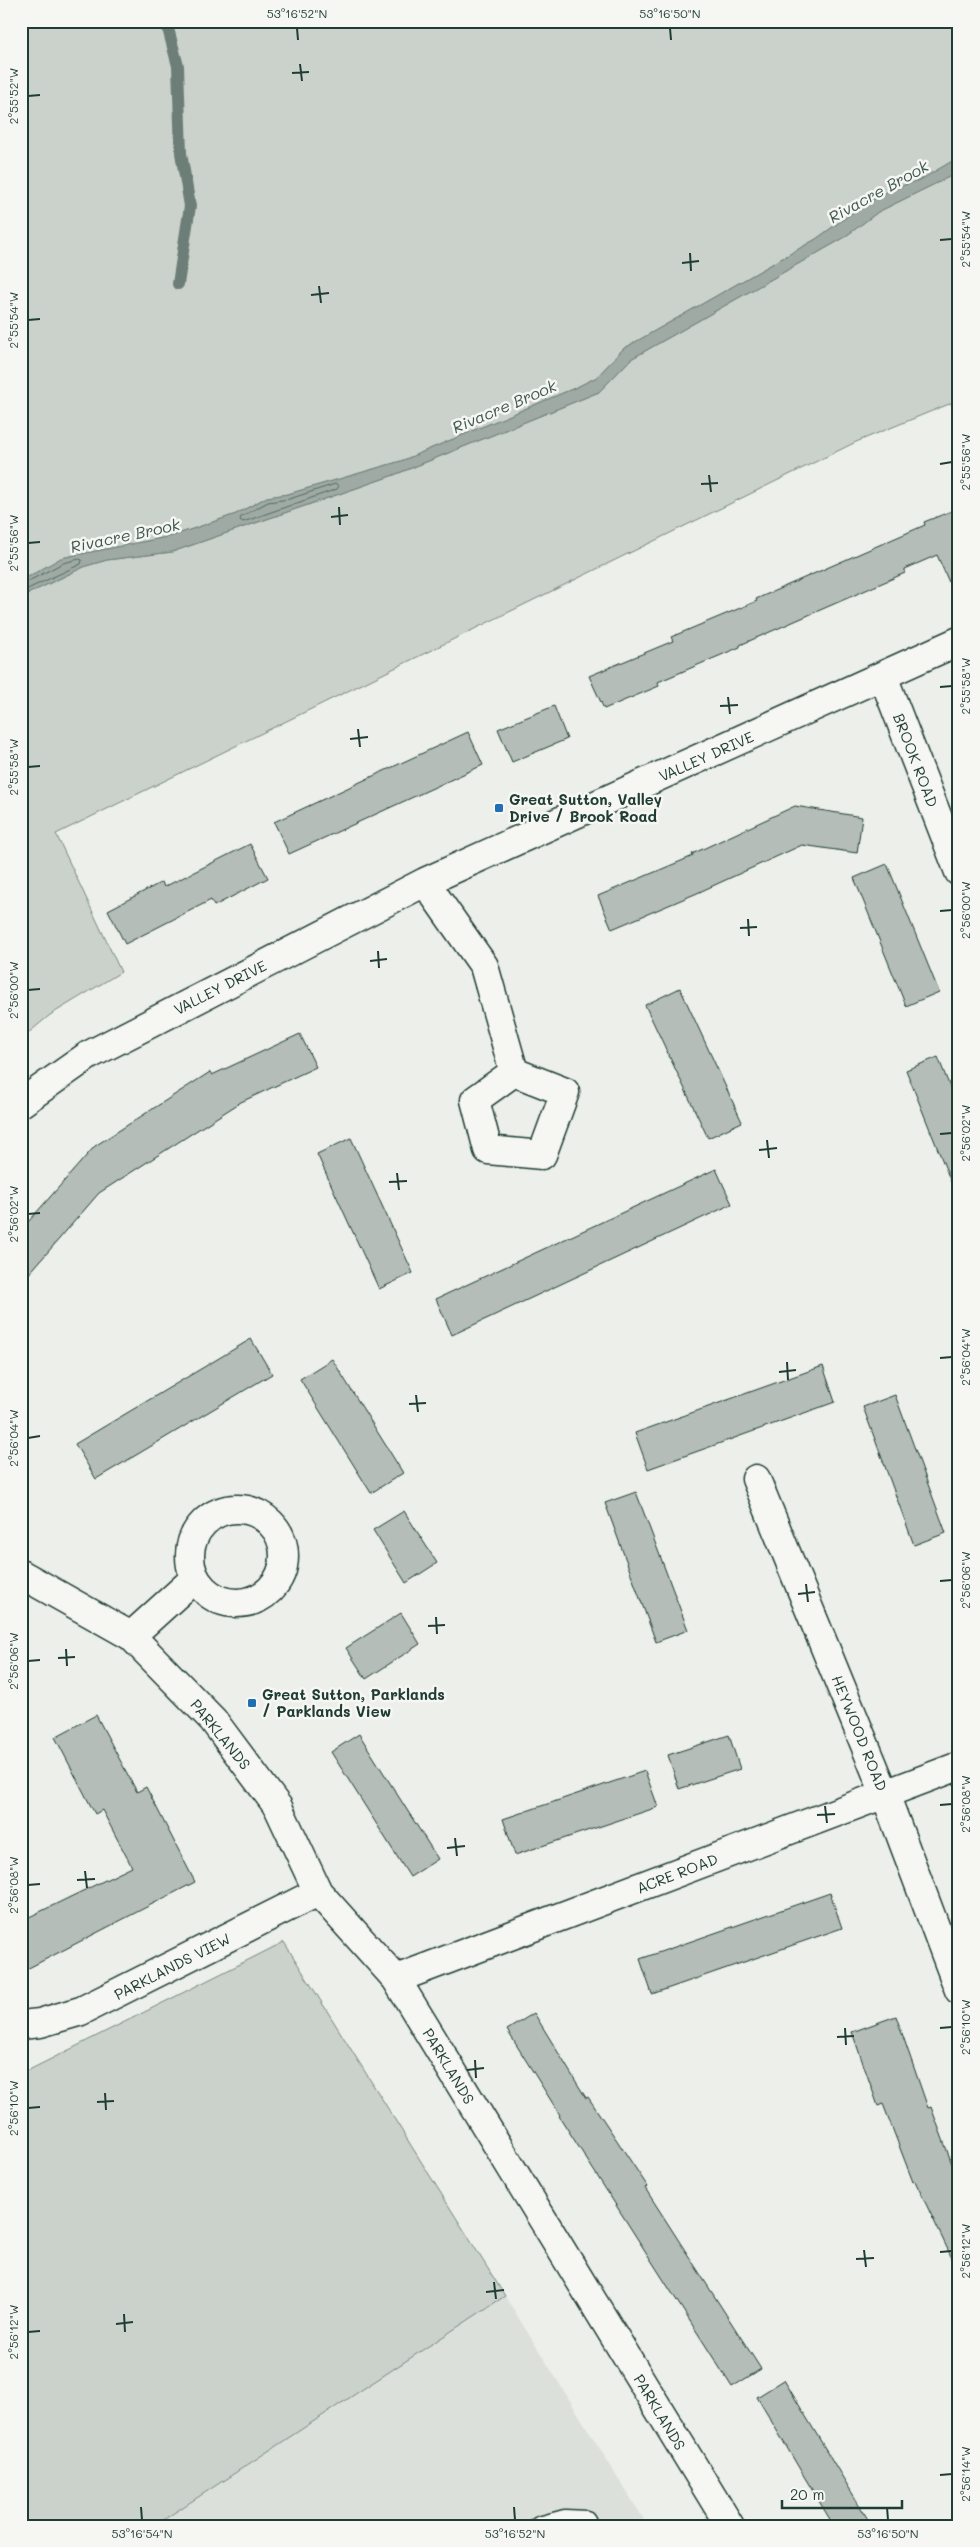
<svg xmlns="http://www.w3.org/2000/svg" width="980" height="2547" font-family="Mali,sans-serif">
<rect width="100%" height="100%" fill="#edefea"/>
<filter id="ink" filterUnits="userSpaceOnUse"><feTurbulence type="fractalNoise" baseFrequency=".02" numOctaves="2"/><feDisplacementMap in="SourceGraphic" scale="10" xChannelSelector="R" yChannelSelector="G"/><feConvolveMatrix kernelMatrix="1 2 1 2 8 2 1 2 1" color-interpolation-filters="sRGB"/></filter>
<g filter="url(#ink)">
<path fill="#dce0db" d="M 505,2296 L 648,2526 L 154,2526 Z"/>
<path fill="#cbd2cc" stroke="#758880" d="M 21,21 L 959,21 L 959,157 L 922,179 L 893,189 L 869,201 L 816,239 L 623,349 L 597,377 L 577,387 L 401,461 L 288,494 L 267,497 L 236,514 L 172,536 L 61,558 L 21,581 Z
M 959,172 L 959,400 L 856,442 L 56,834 L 121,972 L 50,1015 L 21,1039 L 21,597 L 86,566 L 107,560 L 172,552 L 394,475 L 599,392 L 631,359 L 842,239 L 878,212 Z
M 284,1942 L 505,2296 L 154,2526 L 21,2526 L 21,2074 Z"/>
<path fill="#9faaa4" stroke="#6c7e77" d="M 959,157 L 959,172 L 878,212 L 842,239 L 631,359 L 599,392 L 394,475 L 172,552 L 107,560 L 86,566 L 21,597 L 21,581 L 61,558 L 172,536 L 236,514 L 267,497 L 288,494 L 401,461 L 577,387 L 597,377 L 623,349 L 816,239 L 869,201 L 893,189 L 922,179 Z"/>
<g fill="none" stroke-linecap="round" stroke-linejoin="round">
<path stroke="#526961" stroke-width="1" d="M 336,484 L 339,486 L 337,489 L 243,522 L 240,520 L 241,517 L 268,502 L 289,499 Z
M 21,585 L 63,563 L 79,559 L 82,560 L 81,564 L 21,592"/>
<path stroke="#6c7e77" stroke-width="12" d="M 166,21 L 178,66 L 181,153 L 190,206 L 178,284"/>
</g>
<path fill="#b4bdb8" stroke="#1f3d34" d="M 959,508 L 959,605 L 937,555 L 905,569 L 905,573 L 740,645 L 740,647 L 658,682 L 659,686 L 604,709 L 589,676 L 673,641 L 671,637 L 757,601 L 756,599 L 925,525 L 924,522 Z
M 554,706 L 567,739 L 512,762 L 498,729 Z
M 468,732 L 483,765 L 289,854 L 274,822 Z
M 795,806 L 862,817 L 857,853 L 802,845 L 695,894 L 612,929 L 598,896 L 693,856 L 692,854 Z
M 250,844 L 268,878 L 214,906 L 211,900 L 125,944 L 108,910 L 162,882 L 164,887 Z
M 887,864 L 939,992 L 906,1006 L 854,878 Z
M 680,988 L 742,1122 L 708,1138 L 645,1005 Z
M 300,1034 L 316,1067 L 241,1102 L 99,1193 L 21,1283 L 21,1230 L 95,1146 L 210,1072 L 212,1075 Z
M 938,1057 L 959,1110 L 959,1197 L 957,1197 L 906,1070 Z
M 351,1138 L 413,1273 L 379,1289 L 317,1154 Z
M 716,1169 L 732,1204 L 452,1335 L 436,1299 Z
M 251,1339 L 272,1374 L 96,1479 L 75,1444 Z
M 332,1359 L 403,1473 L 371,1493 L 300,1379 Z
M 823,1366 L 835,1402 L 648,1469 L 635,1433 Z
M 895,1395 L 946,1533 L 914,1545 L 863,1407 Z
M 636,1492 L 688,1630 L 656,1642 L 605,1503 Z
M 404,1511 L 437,1563 L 406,1583 L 373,1530 Z
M 401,1613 L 420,1644 L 366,1679 L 346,1648 Z
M 96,1715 L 137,1792 L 146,1787 L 195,1882 L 21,1972 L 21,1921 L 132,1867 L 102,1810 L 95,1814 L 55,1737 Z
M 359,1734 L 438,1859 L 410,1877 L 331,1752 Z
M 729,1735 L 740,1769 L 679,1789 L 668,1755 Z
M 645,1771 L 658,1807 L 515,1855 L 503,1819 Z
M 830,1893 L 842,1928 L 652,1994 L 640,1959 Z
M 534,2013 L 586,2098 L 588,2097 L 648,2187 L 645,2188 L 761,2369 L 732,2387 L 559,2116 L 560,2115 L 507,2030 Z
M 896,2016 L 928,2108 L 931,2107 L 959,2183 L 959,2273 L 915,2181 L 913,2182 L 883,2104 L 878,2106 L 852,2032 Z
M 784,2380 L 808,2420 L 872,2526 L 834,2526 L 805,2478 L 757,2397 Z"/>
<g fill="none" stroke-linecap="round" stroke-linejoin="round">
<defs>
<path id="lane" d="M 539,2526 L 565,2519 L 586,2520 L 589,2526"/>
<path id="street" d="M 883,676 L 959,872
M 425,882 L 484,966 L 514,1072 L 565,1092 L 542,1155 L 488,1150 L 475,1100 L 514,1072
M 21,1103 L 89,1055 L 425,882 L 959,641
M 756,1479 L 885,1794 L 959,1990
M190 1556a47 47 0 1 1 94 0a47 47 0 1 1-94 0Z
M 21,1574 L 131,1636 L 213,1720 L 278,1807 L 318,1892 L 396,1979 L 730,2526
M 131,1636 L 195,1578
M 396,1979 L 959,1766
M 21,2025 L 40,2023 L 81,2011 L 318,1892"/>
</defs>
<use href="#lane" stroke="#1f3d34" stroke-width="21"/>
<use href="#street" stroke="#1f3d34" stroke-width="31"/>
<use href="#lane" stroke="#f6f6f2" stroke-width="18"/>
<use href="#street" stroke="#f6f6f2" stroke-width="28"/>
</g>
</g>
<path fill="none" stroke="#1f3d34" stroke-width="2" d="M 297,28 L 298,40M 670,28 L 671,40M 300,64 L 302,81M 292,73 L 309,72M 28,96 L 40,95M 940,240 L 952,239M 690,253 L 691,271M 682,263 L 699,261M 319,286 L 321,303M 311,295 L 329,293M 28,320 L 40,319M 940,464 L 952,462M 709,475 L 711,492M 701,484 L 718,483M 339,507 L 340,525M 331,517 L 348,515M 28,543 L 40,542M 940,687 L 952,686M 728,697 L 730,714M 720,706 L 738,705M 358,729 L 360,747M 350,739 L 368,737M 28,767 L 40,766M 940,911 L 952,910M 748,919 L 749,936M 740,928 L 757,927M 378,951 L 379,968M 370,961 L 387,959M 28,990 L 40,989M 940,1134 L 952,1133M 767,1140 L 769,1158M 759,1150 L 777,1148M 397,1173 L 399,1190M 389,1182 L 407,1181M 28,1214 L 40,1213M 940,1358 L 952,1357M 787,1362 L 788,1380M 779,1372 L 796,1370M 416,1395 L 418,1412M 409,1404 L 426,1403M 28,1438 L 40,1436M 940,1581 L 952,1580M 806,1584 L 808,1602M 798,1594 L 815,1592M 436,1617 L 437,1634M 428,1626 L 445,1625M 66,1649 L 67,1666M 58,1658 L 75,1657M 28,1661 L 40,1660M 940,1805 L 952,1804M 825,1806 L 827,1823M 817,1815 L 835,1814M 455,1838 L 457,1856M 447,1848 L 465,1846M 85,1871 L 87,1888M 77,1880 L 95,1879M 28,1885 L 40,1884M 845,2028 L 846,2045M 940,2028 L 952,2027M 837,2037 L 854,2036M 475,2060 L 476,2078M 467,2070 L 484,2068M 105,2093 L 106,2110M 97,2102 L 114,2101M 28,2108 L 40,2107M 864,2250 L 866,2267M 940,2252 L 952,2251M 856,2259 L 874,2258M 494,2282 L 496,2299M 486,2292 L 504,2290M 124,2314 L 125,2332M 116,2324 L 133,2322M 28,2332 L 40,2331M 940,2475 L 952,2474M 141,2507 L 142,2520M 514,2507 L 515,2520M 887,2507 L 888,2520"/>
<g fill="#1f6fb2" stroke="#f6f6f2" stroke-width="2">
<rect x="494" y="803" width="10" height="10" rx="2.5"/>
<rect x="247" y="1698" width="10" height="10" rx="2.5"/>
</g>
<g text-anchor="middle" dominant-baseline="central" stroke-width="5" stroke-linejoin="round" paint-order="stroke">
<g font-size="15" fill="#1f3d34" stroke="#f6f6f2">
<text transform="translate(706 756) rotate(-24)">VALLEY DRIVE</text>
<text transform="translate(916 760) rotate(69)">BROOK ROAD</text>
<text transform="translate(220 987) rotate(-27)">VALLEY DRIVE</text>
<text transform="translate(860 1733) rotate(68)">HEYWOOD ROAD</text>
<text transform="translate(221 1734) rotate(51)">PARKLANDS</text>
<text transform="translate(677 1873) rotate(-21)">ACRE ROAD</text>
<text transform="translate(172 1966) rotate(-27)">PARKLANDS VIEW</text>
<text transform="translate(449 2066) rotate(59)">PARKLANDS</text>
<text transform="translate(660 2412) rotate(59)">PARKLANDS</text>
</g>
<g font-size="15" font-weight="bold" fill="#1f3d34" stroke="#f6f6f2" text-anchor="start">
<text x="509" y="799">Great Sutton, Valley<tspan x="509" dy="17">Drive / Brook Road</tspan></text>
<text x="262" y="1694">Great Sutton, Parklands<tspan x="262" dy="17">/ Parklands View</tspan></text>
</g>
<g font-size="16" font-style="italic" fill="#3f5850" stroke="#f6f6f2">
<text transform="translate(878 191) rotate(-29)">Rivacre Brook</text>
<text transform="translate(504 406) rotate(-23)">Rivacre Brook</text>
<text transform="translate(125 535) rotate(-12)">Rivacre Brook</text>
</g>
</g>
<rect width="980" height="2547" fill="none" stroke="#f6f6f2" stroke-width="55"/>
<path d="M782 2500v8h120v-8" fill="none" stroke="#1f3d34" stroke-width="2.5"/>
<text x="790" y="2500" font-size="15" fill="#1f3d34" stroke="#f6f6f2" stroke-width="4" paint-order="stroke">20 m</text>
<rect x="28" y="28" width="924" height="2492" fill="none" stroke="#1f3d34" stroke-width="2"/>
<g font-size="12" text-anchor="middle" fill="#1f3d34">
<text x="297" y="18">53°16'52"N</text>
<text x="670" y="18">53°16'50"N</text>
<text transform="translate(14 96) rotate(-90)" y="4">2°55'52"W</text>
<text transform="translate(966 239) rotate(-90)" y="4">2°55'54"W</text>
<text transform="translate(14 320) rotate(-90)" y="4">2°55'54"W</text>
<text transform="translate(966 462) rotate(-90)" y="4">2°55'56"W</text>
<text transform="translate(14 543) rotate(-90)" y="4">2°55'56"W</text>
<text transform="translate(966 686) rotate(-90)" y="4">2°55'58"W</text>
<text transform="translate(14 767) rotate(-90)" y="4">2°55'58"W</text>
<text transform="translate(966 910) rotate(-90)" y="4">2°56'00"W</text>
<text transform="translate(14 990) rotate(-90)" y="4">2°56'00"W</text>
<text transform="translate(966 1133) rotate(-90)" y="4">2°56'02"W</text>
<text transform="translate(14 1214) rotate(-90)" y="4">2°56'02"W</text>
<text transform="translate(966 1357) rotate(-90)" y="4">2°56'04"W</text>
<text transform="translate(14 1438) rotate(-90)" y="4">2°56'04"W</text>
<text transform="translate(966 1580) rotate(-90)" y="4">2°56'06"W</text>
<text transform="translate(14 1661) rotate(-90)" y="4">2°56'06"W</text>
<text transform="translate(966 1804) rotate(-90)" y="4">2°56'08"W</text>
<text transform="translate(14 1885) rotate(-90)" y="4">2°56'08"W</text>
<text transform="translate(966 2027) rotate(-90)" y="4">2°56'10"W</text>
<text transform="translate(14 2108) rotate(-90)" y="4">2°56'10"W</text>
<text transform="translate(966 2251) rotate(-90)" y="4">2°56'12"W</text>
<text transform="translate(14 2332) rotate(-90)" y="4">2°56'12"W</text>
<text transform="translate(966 2474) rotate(-90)" y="4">2°56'14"W</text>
<text x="142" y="2538">53°16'54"N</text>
<text x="515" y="2538">53°16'52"N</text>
<text x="888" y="2538">53°16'50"N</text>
</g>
</svg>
